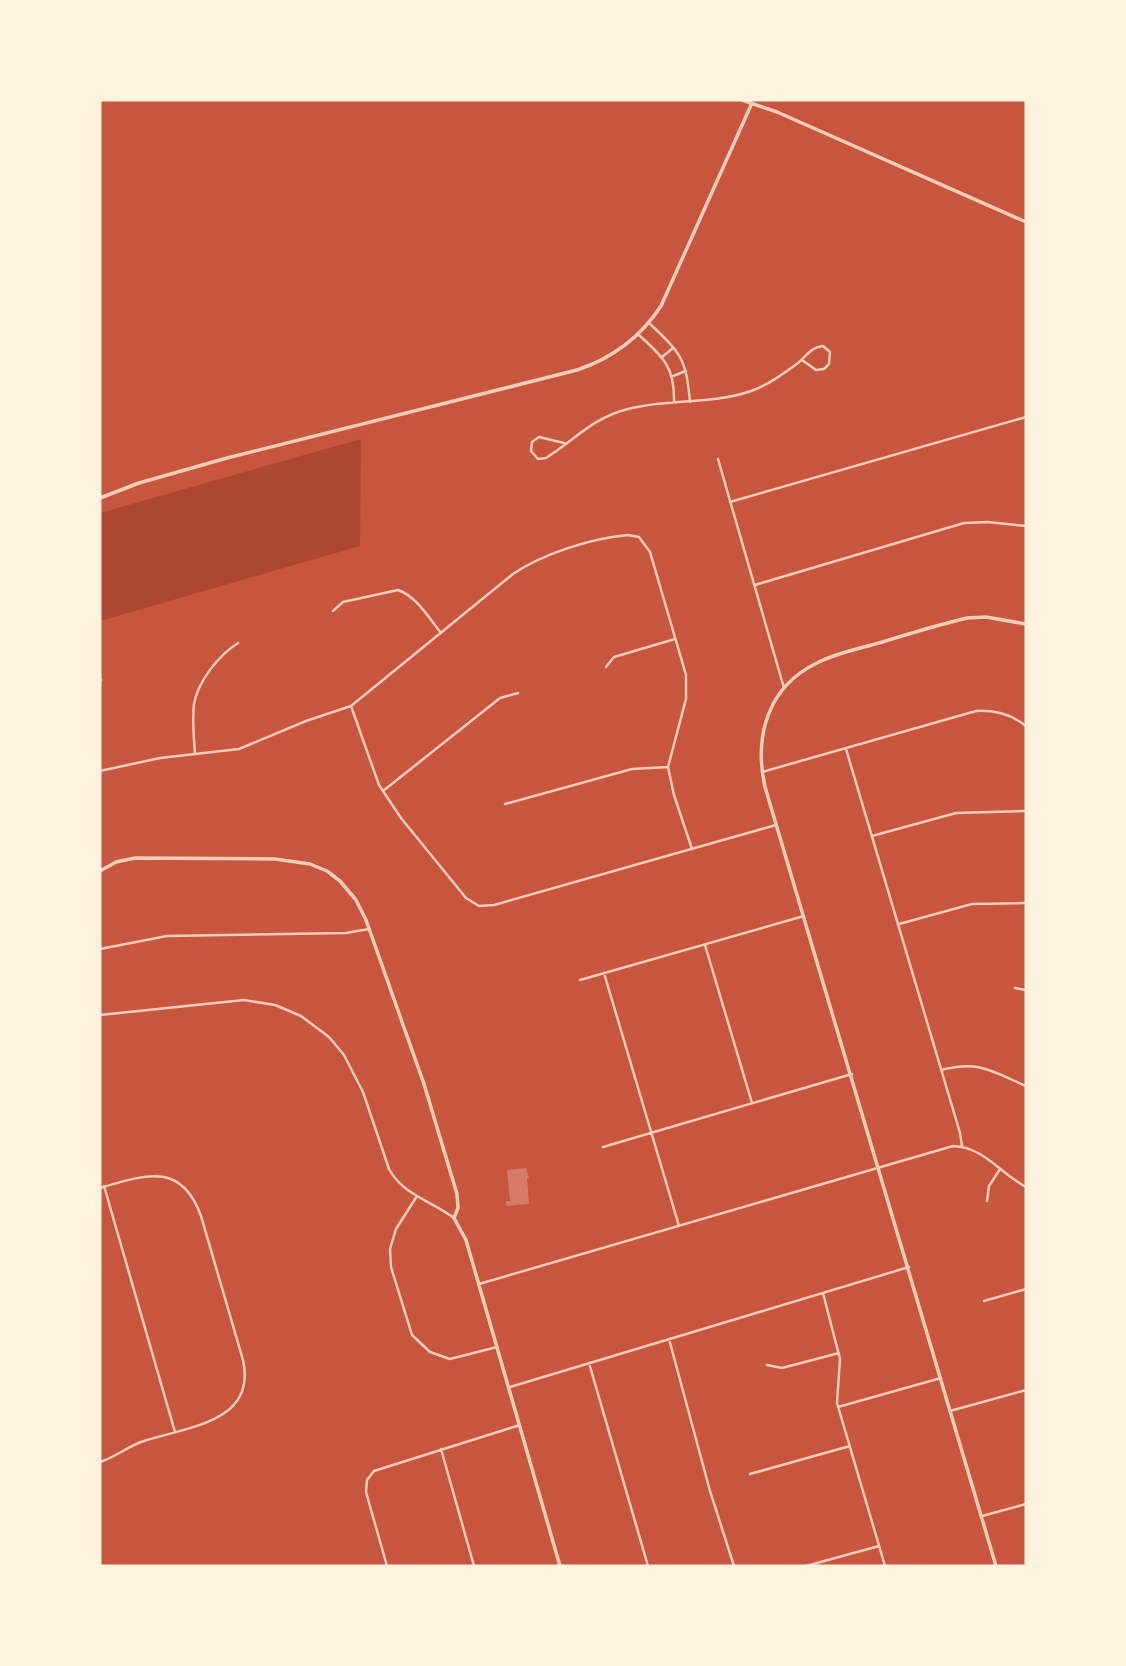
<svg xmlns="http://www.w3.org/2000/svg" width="1126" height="1666" font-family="Literata,serif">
<rect width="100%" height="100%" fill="#c8553d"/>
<path fill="#ae4732" d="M 361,439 L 360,546 L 100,621 L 100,513 Z"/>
<path fill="#d67c66" d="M 526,1168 L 529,1178 L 527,1178 L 529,1204 L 506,1206 L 506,1201 L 510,1201 L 507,1170 Z"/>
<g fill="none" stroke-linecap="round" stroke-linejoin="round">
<path stroke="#f1ccb7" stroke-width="2.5" d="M 649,323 C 681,353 686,358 690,402
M 639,335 C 663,357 675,367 674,402
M 662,357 L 673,348
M 673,376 L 686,371
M 564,443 L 539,437 L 532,442 L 531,451 L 538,459 L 546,458 C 575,440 592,418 628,409 C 669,398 711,405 751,391 C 768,385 783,374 798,363 C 807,356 809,348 823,346 L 830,352 L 829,364 L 824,369 L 816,370 L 802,360
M 718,459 L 784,688
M 730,502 L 1026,417
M 755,585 L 964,523 L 988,522 L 1026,526
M 333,611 L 343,602 L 398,590 C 416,596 429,618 441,633
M 606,667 L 614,657 L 675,639
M 100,680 L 101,680
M 351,706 L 379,785 L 401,818 L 466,898 L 479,906 L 494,905 L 776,825
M 846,749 L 960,1133 L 962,1146
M 195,754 C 194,738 192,720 194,704 C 198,681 219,655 238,643
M 100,771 L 160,758 L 239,749 L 306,721 L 351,706 L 513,574 C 542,554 592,538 628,535 L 639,537 L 650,552 L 686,675 L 686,699 L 668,767 L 674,795 L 692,849
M 762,772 L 976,711 C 995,710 1011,714 1026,726
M 383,791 L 500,698 L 518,693
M 505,804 L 632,769 L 668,767
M 872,836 L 956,813 L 1026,811
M 899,924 L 972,904 L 1026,903
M 705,945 L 752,1103
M 100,949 L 167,936 L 346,933 L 369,929
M 604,973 L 679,1226
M 580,980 L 804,916
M 1015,988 L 1026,990
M 100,1015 L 244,1000 L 275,1005 L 301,1016 L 329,1037 L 344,1055 L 363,1092 L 389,1169 C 403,1195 432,1201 454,1218
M 941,1070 C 980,1060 991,1071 1026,1086
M 603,1147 L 852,1074
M 104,1186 L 175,1432
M 100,1188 C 145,1175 181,1161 201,1216 L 243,1360 C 257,1423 186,1427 144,1441 C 128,1446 116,1457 100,1462
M 417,1196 L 396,1229 L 390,1249 L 391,1267 L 412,1335 L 430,1352 L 450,1359 L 497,1347
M 987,1201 L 989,1186 L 1000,1169
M 479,1284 L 953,1146 C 984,1147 1001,1174 1026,1187
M 823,1293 L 840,1359 L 837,1403 L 885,1566
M 984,1301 L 1026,1289
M 669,1339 L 710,1491 L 734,1566
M 589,1363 L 648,1566
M 767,1365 L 782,1368 L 839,1353
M 510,1387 L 909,1267
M 838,1407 L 941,1378
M 950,1411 L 1026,1390
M 441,1449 L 474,1566
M 750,1474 L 850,1446
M 982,1516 L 1026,1504
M 387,1566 L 366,1492 L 367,1480 L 374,1471 L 520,1425
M 806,1566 L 879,1546"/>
<path stroke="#f1ccb7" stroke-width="3.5" d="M 742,100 L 777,112 L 1026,222
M 100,498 L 139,483 L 227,458 L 577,370 C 613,358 640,338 661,306 L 752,103
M 100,871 L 116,862 L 135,858 L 275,859 L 310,864 L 327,871 L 340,881 L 356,900 L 366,920 L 424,1084 L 457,1194 L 458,1208 L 454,1218 L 466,1240 L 560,1566
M 996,1566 L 765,787 C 754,737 767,687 817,663 C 836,653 858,649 879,643 C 908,634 938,625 967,618 L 986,617 L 1026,624"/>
</g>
<rect width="1126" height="1666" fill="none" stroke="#fff3e0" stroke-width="203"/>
</svg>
